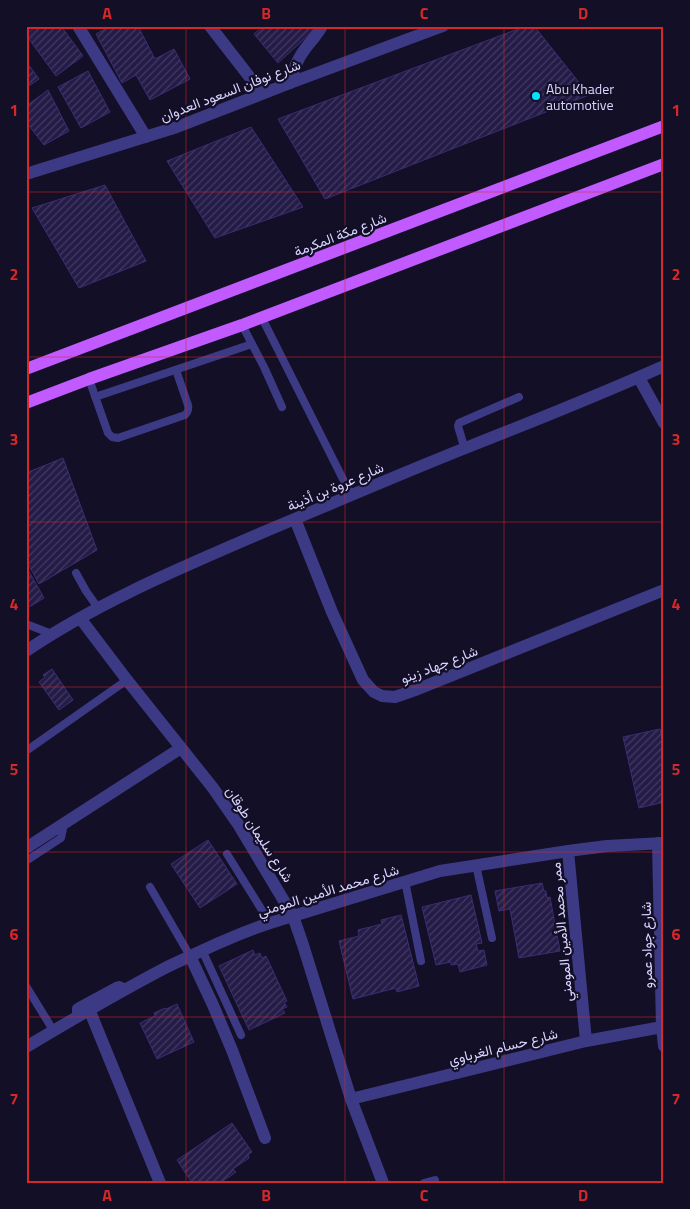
<svg xmlns="http://www.w3.org/2000/svg" width="690" height="1209" font-family="'Titillium Web',Vazirmatn,sans-serif">
<defs>
<pattern id="building-hatch" width="6" height="6" patternUnits="userSpaceOnUse" patternTransform="scale(1.25)"><rect width="6" height="6" fill="#241b47"/><path d="M-1 1l2-2M0 6l6-6M5 7l2-2" fill="none" stroke="#433b63"/></pattern>
</defs>
<rect width="100%" height="100%" fill="#130f26"/>
<path fill="url(#building-hatch)" stroke="#3b2d73" d="M 37,26 L 61,26 L 83,56 L 56,76 L 26,35 L 26,34 Z
M 110,26 L 138,26 L 155,59 L 174,49 L 190,79 L 150,100 L 136,75 L 122,83 L 96,34 Z
M 263,26 L 309,26 L 313,31 L 278,63 L 254,34 Z
M 526,26 L 534,26 L 589,95 L 325,199 L 278,119 Z
M 26,61 L 39,79 L 26,88 Z
M 88,71 L 110,112 L 81,128 L 58,87 Z
M 48,90 L 69,131 L 44,145 L 26,122 L 26,106 Z
M 251,127 L 303,207 L 215,238 L 167,161 Z
M 105,185 L 146,261 L 79,288 L 32,208 Z
M 63,458 L 97,550 L 39,584 L 26,560 L 26,473 Z
M 26,566 L 44,598 L 26,609 Z
M 52,669 L 73,700 L 59,710 L 39,682 L 45,677 L 43,675 Z
M 660,729 L 664,747 L 664,802 L 639,808 L 623,737 Z
M 208,840 L 237,884 L 200,908 L 171,864 Z
M 542,883 L 544,891 L 546,891 L 547,898 L 550,897 L 560,951 L 519,958 L 510,909 L 499,911 L 495,891 Z
M 471,895 L 482,943 L 476,944 L 478,951 L 484,950 L 487,965 L 460,972 L 458,964 L 451,965 L 451,962 L 436,965 L 422,907 Z
M 401,915 L 419,986 L 397,992 L 396,988 L 353,999 L 339,941 L 359,936 L 358,930 L 382,924 L 381,920 Z
M 253,950 L 255,955 L 260,953 L 262,958 L 266,956 L 287,1001 L 284,1002 L 287,1007 L 282,1009 L 285,1013 L 249,1030 L 219,966 Z
M 177,1004 L 194,1042 L 157,1059 L 140,1023 L 155,1016 L 154,1013 L 165,1008 L 166,1009 Z
M 232,1123 L 252,1152 L 248,1155 L 249,1158 L 233,1169 L 236,1172 L 220,1183 L 192,1183 L 177,1160 Z"/>
<g fill="none" stroke-linecap="round" stroke-linejoin="round">
<path stroke="#3d3a85" stroke-width="8" d="M 262,318 L 351,495
M 242,325 L 264,367 L 282,407
M 89,379 L 108,433 L 112,437 L 118,438 L 185,415 C 188,412 189,410 188,405 L 176,370
M 95,397 L 252,344
M 467,447 L 463,443 L 458,426 L 459,423 L 519,397
M 76,573 L 86,591 L 98,608
M 26,624 L 52,634
M 26,751 L 127,680
M 227,854 L 270,923
M 26,861 L 61,838 L 64,824
M 476,865 L 492,938
M 405,881 L 421,961
M 150,887 L 190,956
M 202,950 L 241,1035
M 26,986 L 53,1030
M 76,1016 L 76,1008 L 79,1006 L 116,986 L 119,985 L 126,988
M 424,1183 L 435,1180"/>
<path stroke="#3d3a85" stroke-width="12" d="M 78,26 L 146,137
M 210,26 L 262,93
M 290,83 C 293,71 297,59 305,49 C 311,41 317,35 322,26
M 26,174 L 177,127 L 290,83 L 443,26
M 639,378 L 664,423
M 295,519 L 332,612 L 363,680 L 374,692 L 382,696 L 395,697 L 418,689 L 664,590
M 80,618 L 127,680 L 213,788 L 238,824 L 293,916 L 303,945 L 351,1099 L 383,1183
M 26,651 C 100,601 183,567 266,531 C 333,503 400,474 468,447 C 534,421 599,395 664,366
M 658,843 L 662,1027 L 664,1046
M 26,848 L 181,748
M 568,851 L 586,1041
M 190,956 L 213,1005 L 232,1050 L 265,1138
M 89,1009 L 160,1183
M 26,1047 C 73,1019 119,992 167,967 C 201,951 234,935 270,923 L 440,871 L 568,851 L 607,846 L 664,843
M 351,1099 L 586,1041 L 662,1027"/>
<path stroke="#c25bff" stroke-width="12" d="M 26,369 L 664,126
M 26,403 L 89,379 L 242,325 L 664,164"/>
</g>
<path fill="none" stroke="#d62828" stroke-width="1" stroke-opacity="0.55" d="M 186,26 L 186,1183M 345,26 L 345,1183M 504,26 L 504,1183M 26,192 L 664,192M 26,357 L 664,357M 26,522 L 664,522M 26,687 L 664,687M 26,852 L 664,852M 26,1017 L 664,1017"/>
<circle fill="#00e5ff" stroke="#130f26" stroke-width="2" cx="536" cy="96" r="5"/>
<g text-anchor="middle" dominant-baseline="central" stroke-width="4.5" stroke-linejoin="round" paint-order="stroke">
<g font-size="14" fill="#d9d4ff" stroke="#130f26" text-anchor="start">
<text x="546" y="88">Abu Khader<tspan x="546" dy="16">automotive</tspan></text>
</g>
<g font-size="14" fill="#d9d4ff" stroke="#130f26">
<text transform="translate(230 90) rotate(-21)">شارع نوفان السعود العدوان</text>
<text transform="translate(340 234) rotate(-21)">شارع مكة المكرمة</text>
<text transform="translate(335 486) rotate(-23)">شارع عروة بن أذينة</text>
<text transform="translate(439 664) rotate(-21)">شارع جهاد زينو</text>
<text transform="translate(260 834) rotate(57)">شارع سليمان طوقان</text>
<text transform="translate(328 890) rotate(-17)">شارع محمد الأمين المومني</text>
<text transform="translate(561 932) rotate(-95)">ممر محمد الأمين المومني</text>
<text transform="translate(646 945) rotate(-91)">شارع جواد عمرو</text>
<text transform="translate(503 1046) rotate(-14)">شارع حسام الغرباوي</text>
</g>
</g>
<rect width="690" height="1209" fill="none" stroke="#130f26" stroke-width="55"/>
<rect x="28" y="28" width="634" height="1154" fill="none" stroke="#d62828" stroke-width="2"/>
<g font-size="16" text-anchor="middle" font-weight="bold" fill="#d62828">
<text x="107" y="19">A</text>
<text x="266" y="19">B</text>
<text x="424" y="19">C</text>
<text x="583" y="19">D</text>
<text x="14" y="116">1</text>
<text x="676" y="116">1</text>
<text x="14" y="280">2</text>
<text x="676" y="280">2</text>
<text x="14" y="445">3</text>
<text x="676" y="445">3</text>
<text x="14" y="610">4</text>
<text x="676" y="610">4</text>
<text x="14" y="775">5</text>
<text x="676" y="775">5</text>
<text x="14" y="940">6</text>
<text x="676" y="940">6</text>
<text x="14" y="1105">7</text>
<text x="676" y="1105">7</text>
<text x="107" y="1201">A</text>
<text x="266" y="1201">B</text>
<text x="424" y="1201">C</text>
<text x="583" y="1201">D</text>
</g>
</svg>
